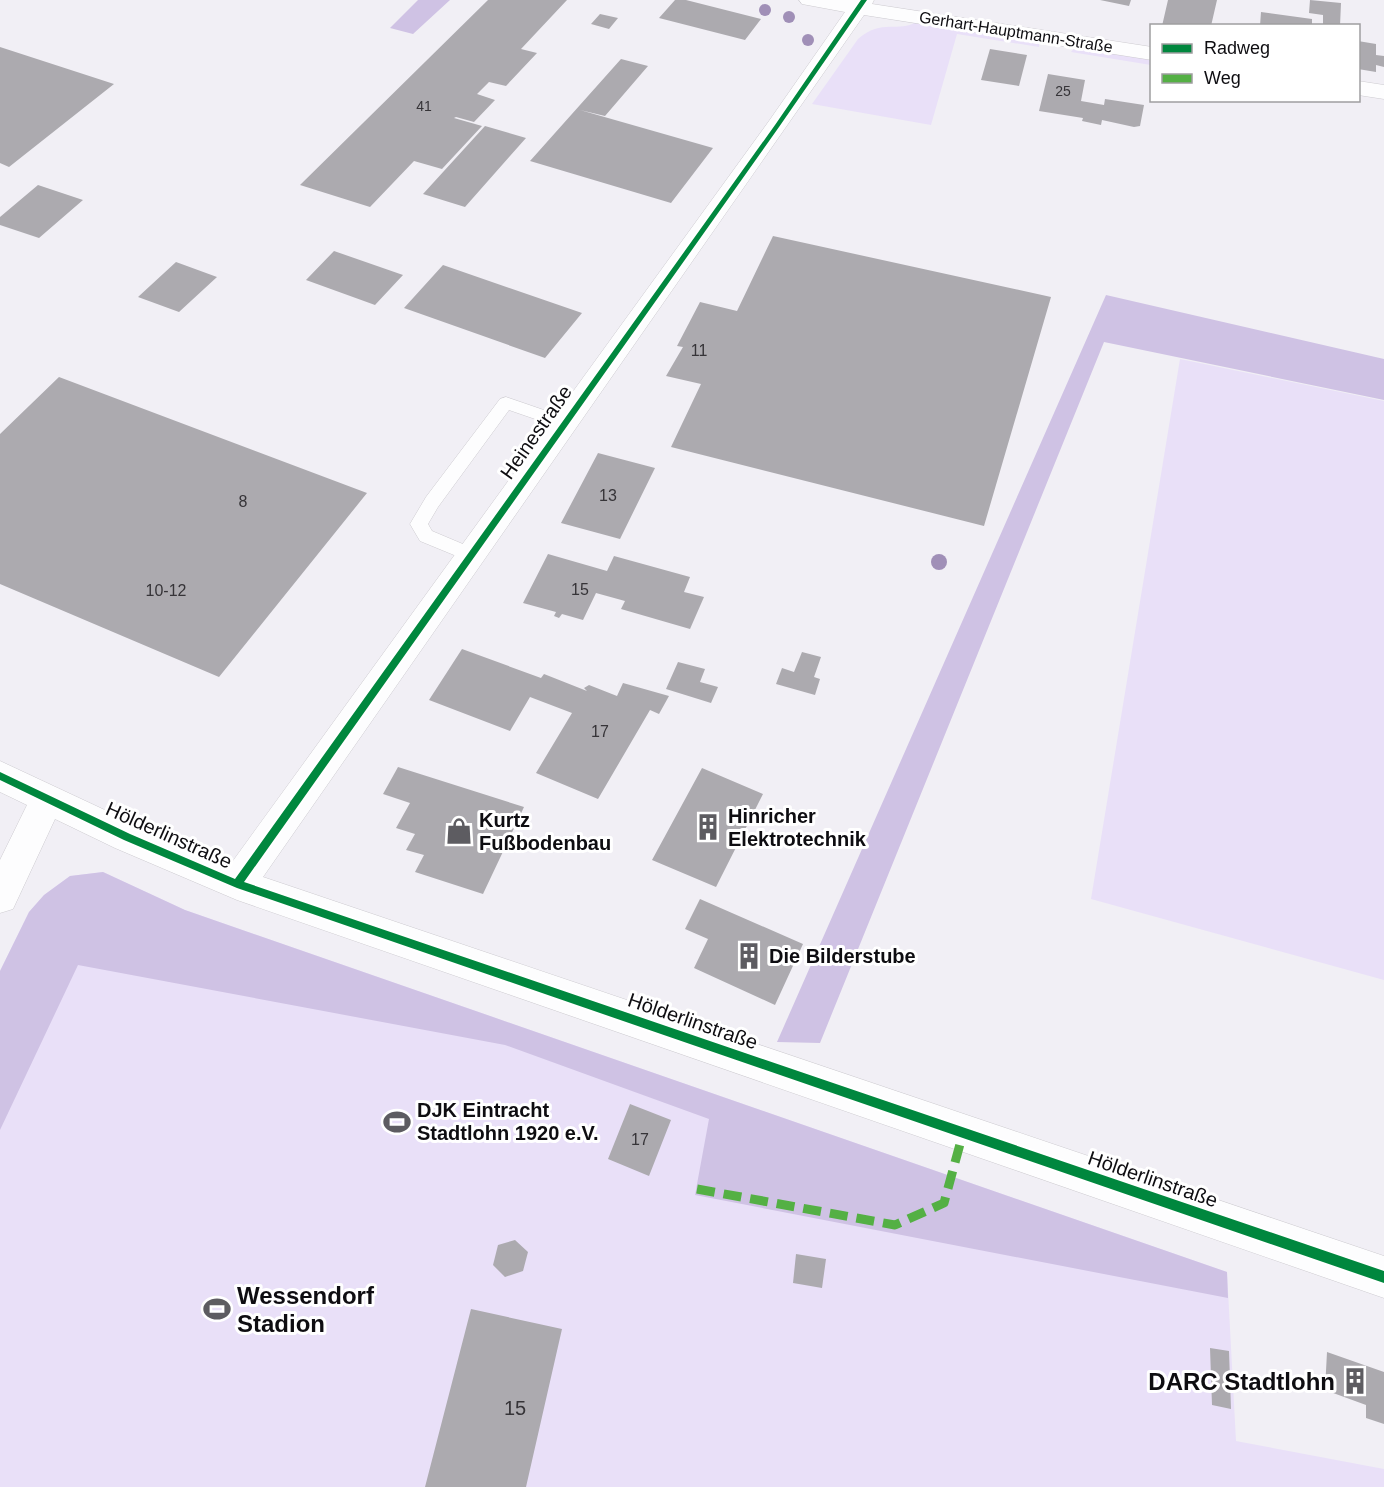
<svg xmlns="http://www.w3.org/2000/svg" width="1384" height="1487" font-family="Helvetica,sans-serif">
<rect width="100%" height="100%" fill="#f1eff5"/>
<path fill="#e9e0f8" d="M 916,22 L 1040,39 L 1039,47 L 957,34 L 931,125 L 812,104 L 858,39 C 882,18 899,33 916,22 Z
M 1077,45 L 1151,57 L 1151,65 L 1071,52 Z
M 1180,359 L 1384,401 L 1384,980 L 1091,899 Z
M 103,872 L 185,910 L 1227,1272 L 1236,1441 L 1384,1469 L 1384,1487 L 0,1487 L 0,971 L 29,912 L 44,895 L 70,876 Z"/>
<path fill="#cfc2e4" d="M 418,0 L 450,0 L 413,34 L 390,28 Z
M 1106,295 L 1384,359 L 1384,400 L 1104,342 L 820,1043 L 777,1042 Z
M 103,872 L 185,910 L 1227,1272 L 1228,1298 L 695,1195 L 709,1119 L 505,1045 L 78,965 L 0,1130 L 0,971 L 29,912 L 44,895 L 70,876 Z"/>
<path fill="#acaaaf" d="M 488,0 L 567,0 L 521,49 L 537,53 L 506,86 L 489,82 L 477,94 L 495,100 L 474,122 L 456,117 L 454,118 L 482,126 L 442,169 L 414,161 L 370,207 L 300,185 Z
M 675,0 L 686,0 L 761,19 L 745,40 L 659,18 Z
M 1100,0 L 1131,0 L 1129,6 Z
M 1168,0 L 1217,0 L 1211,26 L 1162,26 Z
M 1310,0 L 1341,3 L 1340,26 L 1323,26 L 1323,15 L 1309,13 Z
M 1261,12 L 1312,19 L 1312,26 L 1260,26 Z
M 600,14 L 618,18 L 609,29 L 591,24 Z
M 1358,41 L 1376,44 L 1376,55 L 1384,56 L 1384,67 L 1376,65 L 1376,72 L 1358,69 Z
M 0,47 L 114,84 L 9,167 L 0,163 Z
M 990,49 L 1027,55 L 1019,86 L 981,80 Z
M 621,59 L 648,66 L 605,116 L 580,110 L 713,148 L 671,203 L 530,161 Z
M 1048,74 L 1085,80 L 1081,101 L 1104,105 L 1105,99 L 1144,105 L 1140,126 L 1134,127 L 1102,120 L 1101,125 L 1082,121 L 1083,118 L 1039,111 Z
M 485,126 L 526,138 L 465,207 L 423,194 Z
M 38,185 L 83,200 L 39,238 L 0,225 L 0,217 Z
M 773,236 L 1051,297 L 984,526 L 671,447 L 701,384 L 666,376 L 683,347 L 677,346 L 700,302 L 737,311 Z
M 334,251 L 403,275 L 375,305 L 306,280 Z
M 176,262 L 217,277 L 179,312 L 138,297 Z
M 443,265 L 582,313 L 545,358 L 404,308 Z
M 59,377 L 367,493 L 219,677 L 0,584 L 0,434 Z
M 598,453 L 655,468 L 620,539 L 561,523 Z
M 548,554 L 607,571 L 614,556 L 690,577 L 684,592 L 704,597 L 690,629 L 621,609 L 625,601 L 596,593 L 583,620 L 562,614 L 559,618 L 554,616 L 556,612 L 523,603 Z
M 462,649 L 541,678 L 544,674 L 587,691 L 584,688 L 589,685 L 617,696 L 623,683 L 669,696 L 659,714 L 650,710 L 598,799 L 536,773 L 572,713 L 530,697 L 510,731 L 429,700 Z
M 802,652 L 821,657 L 814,677 L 820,679 L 815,695 L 776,684 L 782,668 L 794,672 Z
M 678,662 L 705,669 L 700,682 L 718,687 L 711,703 L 666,689 Z
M 398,767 L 524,807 L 483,894 L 415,872 L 424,855 L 406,850 L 415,834 L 396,828 L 410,803 L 383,794 Z
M 702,768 L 763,794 L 716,887 L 652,860 Z
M 700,899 L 803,944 L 775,1005 L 694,968 L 708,939 L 685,929 Z
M 630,1104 L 671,1120 L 649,1176 L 608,1159 Z
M 515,1240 L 528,1252 L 523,1271 L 505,1277 L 493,1265 L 498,1245 Z
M 796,1254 L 826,1259 L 822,1288 L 793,1283 Z
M 471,1309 L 562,1329 L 526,1487 L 425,1487 Z
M 1210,1348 L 1229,1351 L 1231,1409 L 1212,1405 Z
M 1327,1352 L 1384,1372 L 1384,1424 L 1366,1418 L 1366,1405 L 1325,1390 Z"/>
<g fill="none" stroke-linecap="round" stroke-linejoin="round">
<defs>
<path id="lane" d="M 506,397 L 570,419 L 572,423 L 570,427 L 564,429 L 509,410 L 438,507 L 428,524 L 432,531 L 477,550 L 480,555 L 477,560 L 471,562 L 420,541 L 410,524 L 426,497 L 500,399 Z"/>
<path id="street" d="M 799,0 L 874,0 L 872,4 L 1152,47 L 1152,60 L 864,15 L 263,877 L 1384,1256 L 1384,1298 L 237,900 L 115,848 L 55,819 L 13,909 L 0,913 L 0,860 L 27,805 L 0,792 L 0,761 L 139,826 L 230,865 L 769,121 L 845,12 L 802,4 Z
M 1358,81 L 1384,85 L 1384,99 L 1358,95 Z"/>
</defs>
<use href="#lane" stroke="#cdcbd0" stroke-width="1"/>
<use href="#street" stroke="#cdcbd0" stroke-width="1"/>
<use href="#lane" fill="#fdfdfe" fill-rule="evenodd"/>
<use href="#street" fill="#fdfdfe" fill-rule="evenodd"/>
<path stroke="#54b044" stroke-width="9" stroke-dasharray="18 9" stroke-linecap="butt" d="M 697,1189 L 895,1225 L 944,1203 L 963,1133"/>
<defs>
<path id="cycleway" d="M 861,0 L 867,0 L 779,127 L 244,882 L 1384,1271 L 1384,1283 L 237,888 L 124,840 L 0,780 L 0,772 L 130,834 L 235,879 L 775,125 Z"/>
</defs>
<use href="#cycleway" stroke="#fff" stroke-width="4"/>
<use href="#cycleway" fill="#00873e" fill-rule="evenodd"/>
</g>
<g fill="#a08fb7">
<circle cx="765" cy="10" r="6"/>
<circle cx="789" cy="17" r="6"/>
<circle cx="808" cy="40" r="6"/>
<circle cx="939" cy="562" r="8"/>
</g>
<defs>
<symbol id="building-bare" viewBox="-9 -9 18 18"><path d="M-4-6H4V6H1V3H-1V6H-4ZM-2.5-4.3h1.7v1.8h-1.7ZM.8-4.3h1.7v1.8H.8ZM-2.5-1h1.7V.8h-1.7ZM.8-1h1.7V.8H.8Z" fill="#5d5c61" stroke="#fff" stroke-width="2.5" paint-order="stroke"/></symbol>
<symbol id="shop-bare" viewBox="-9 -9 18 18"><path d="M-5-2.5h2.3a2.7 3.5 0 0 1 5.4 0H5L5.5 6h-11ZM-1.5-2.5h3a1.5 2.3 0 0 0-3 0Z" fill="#5d5c61" stroke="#fff" stroke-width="2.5" paint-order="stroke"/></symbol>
<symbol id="stadium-bare" viewBox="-9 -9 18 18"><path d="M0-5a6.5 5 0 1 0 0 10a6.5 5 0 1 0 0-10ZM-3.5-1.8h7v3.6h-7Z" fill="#5d5c61" stroke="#fff" stroke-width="2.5" paint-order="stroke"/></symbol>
</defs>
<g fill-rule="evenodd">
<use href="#building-bare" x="689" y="808" width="38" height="38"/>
<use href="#shop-bare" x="440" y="812" width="38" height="38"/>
<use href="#building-bare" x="730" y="937" width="38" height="38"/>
<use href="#stadium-bare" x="378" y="1103" width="38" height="38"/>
<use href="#stadium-bare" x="198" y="1290" width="38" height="38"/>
<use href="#building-bare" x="1336" y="1362" width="38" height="38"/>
</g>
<g text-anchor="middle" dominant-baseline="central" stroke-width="6" stroke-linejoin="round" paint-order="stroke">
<g font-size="14" fill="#363438">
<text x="1063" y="91">25</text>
<text x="424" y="106">41</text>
</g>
<g font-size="16" fill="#0e0d11" stroke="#fff">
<text transform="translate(1016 32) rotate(9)">Gerhart-Hauptmann-Straße</text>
</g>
<g font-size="16" fill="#363438">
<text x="699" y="350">11</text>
<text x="608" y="495">13</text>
<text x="243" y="501">8</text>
<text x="580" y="589">15</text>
<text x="166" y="590">10-12</text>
<text x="600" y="731">17</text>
<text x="640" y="1139">17</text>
</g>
<g font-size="20" fill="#0e0d11" stroke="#fff">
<text transform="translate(536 432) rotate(-55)">Heinestraße</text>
<text transform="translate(169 835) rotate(24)">Hölderlinstraße</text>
<text transform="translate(693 1021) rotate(19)">Hölderlinstraße</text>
<text transform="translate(1153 1179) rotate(19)">Hölderlinstraße</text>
</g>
<g font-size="20" font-weight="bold" fill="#0e0d11" stroke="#fff" text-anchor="start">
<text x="728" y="816">Hinricher<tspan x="728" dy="23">Elektrotechnik</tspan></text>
<text x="479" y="820">Kurtz<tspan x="479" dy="23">Fußbodenbau</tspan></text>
<text x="769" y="956">Die Bilderstube</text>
<text x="417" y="1110">DJK Eintracht<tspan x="417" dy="23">Stadtlohn 1920 e.V.</tspan></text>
</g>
<g font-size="20" fill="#363438">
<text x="515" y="1408">15</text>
</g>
<g font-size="24" font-weight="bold" fill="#0e0d11" stroke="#fff" text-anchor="start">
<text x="237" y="1295">Wessendorf<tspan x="237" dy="28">Stadion</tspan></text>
<text x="1335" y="1381" text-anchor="end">DARC Stadtlohn</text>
</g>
</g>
<rect x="1150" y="24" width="210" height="78" fill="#ffffff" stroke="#9f9ea0" stroke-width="1.5"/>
<rect x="1162" y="44" width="30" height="9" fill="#00873e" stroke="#9f9ea0" stroke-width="1.5"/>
<text x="1204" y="54" font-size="18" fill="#0e0d11">Radweg</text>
<rect x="1162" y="74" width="30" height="9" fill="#54b044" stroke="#9f9ea0" stroke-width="1.5"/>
<text x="1204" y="84" font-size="18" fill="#0e0d11">Weg</text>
</svg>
